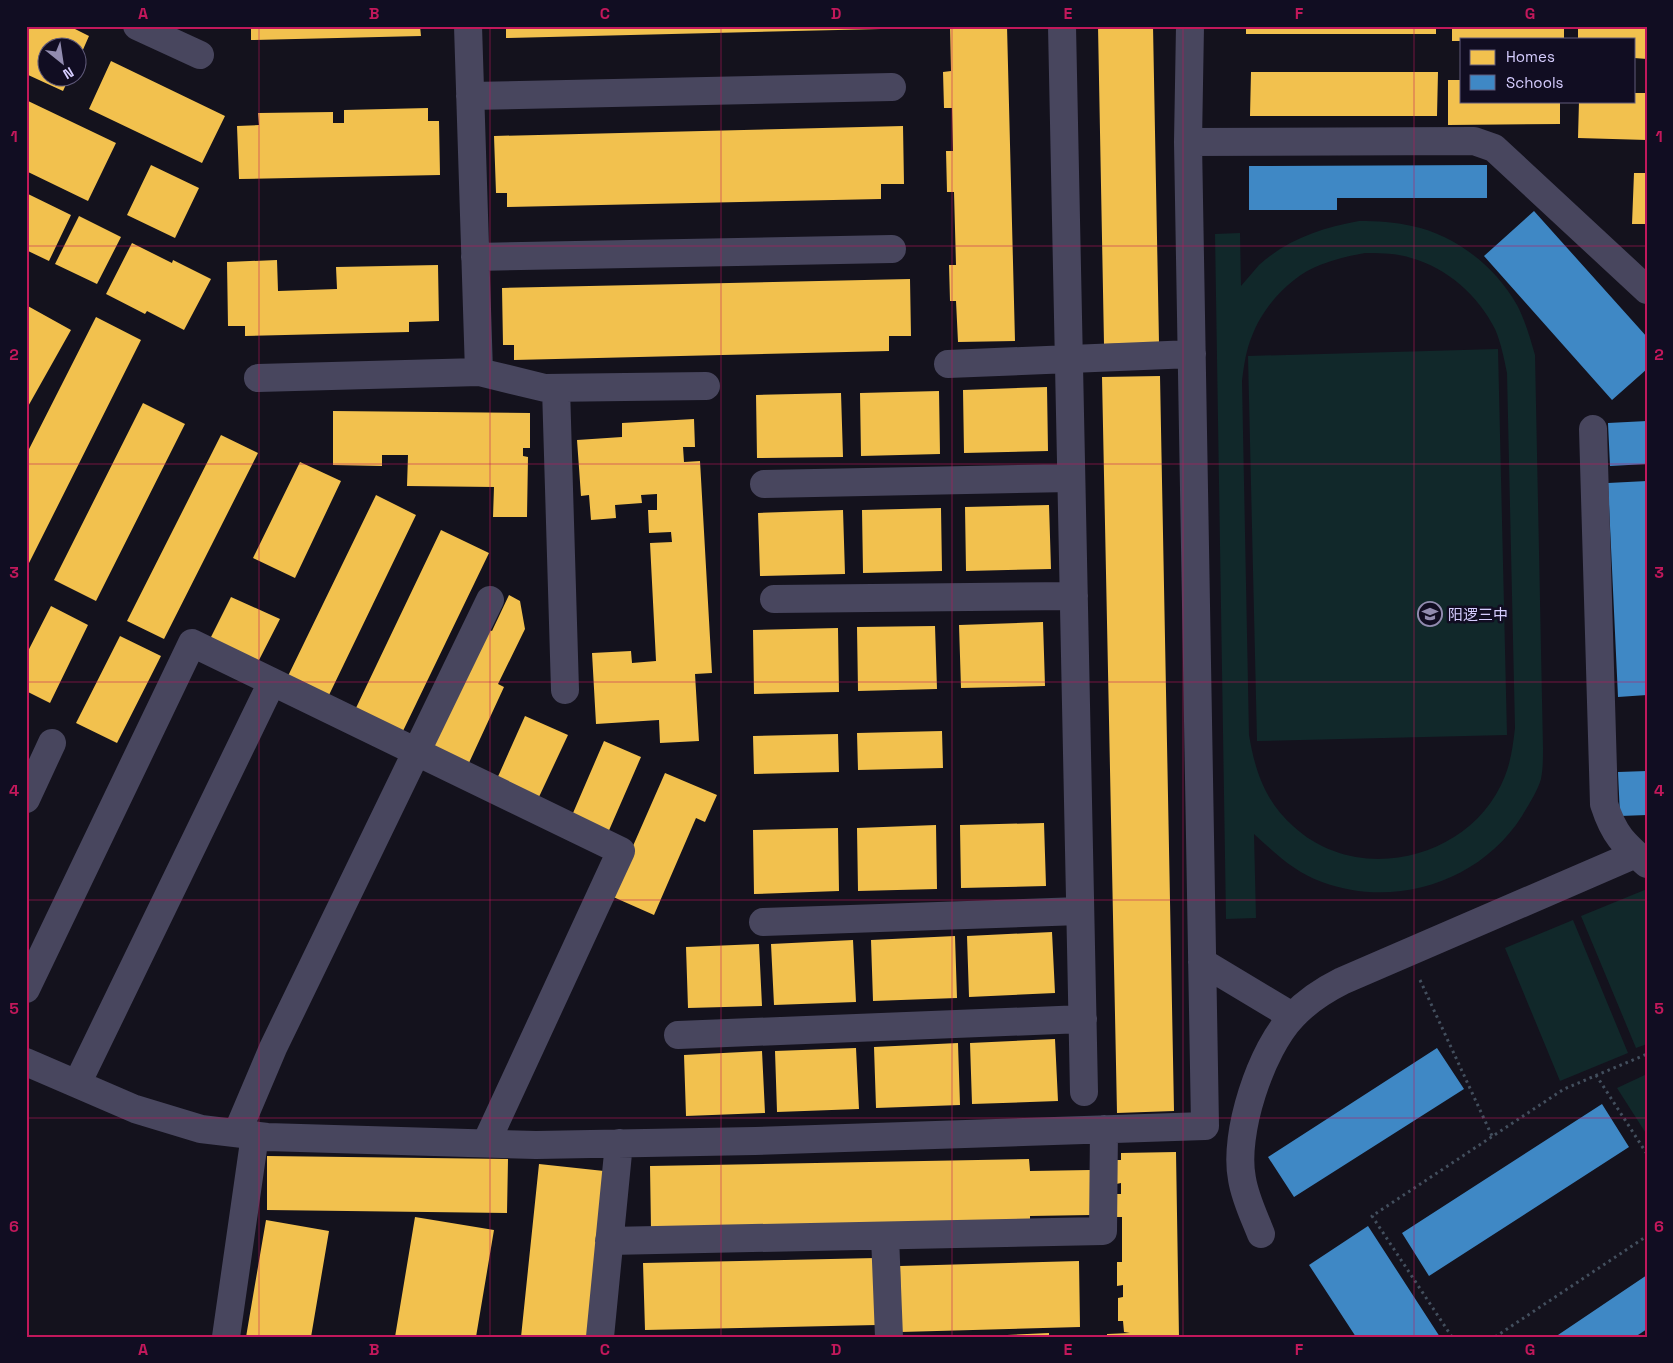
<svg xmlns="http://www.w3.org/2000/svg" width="1673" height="1363" font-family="'Space Grotesk','Noto Sans SC',sans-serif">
<rect width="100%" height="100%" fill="#14121d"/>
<path fill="#11282a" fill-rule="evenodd" d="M 1359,221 C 1377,221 1395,222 1412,226 C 1455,235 1495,266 1517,305 C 1525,320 1530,338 1535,355 L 1543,748 C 1543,758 1543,769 1541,779 C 1537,792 1529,804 1522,816 C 1480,882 1395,909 1322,882 C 1294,872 1275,853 1254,834 L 1256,918 L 1226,919 L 1215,234 L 1240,233 L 1241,286 C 1247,279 1253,272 1259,265 C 1288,239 1321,228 1359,221 ZM 1365,253 C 1380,253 1396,253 1411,258 C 1447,268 1478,295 1495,329 C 1501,343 1504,358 1507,373 L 1515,728 C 1513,745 1511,761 1505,776 C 1473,859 1358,887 1293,826 C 1265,801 1255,771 1249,735 L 1242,381 C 1244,365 1246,350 1252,336 C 1263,306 1291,276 1320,265 C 1335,259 1349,256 1365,253 Z
M 1498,349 L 1507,735 L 1257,741 L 1248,356 Z
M 1647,889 L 1647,1044 L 1636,1048 L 1581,916 Z
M 1573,920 L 1628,1053 L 1560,1081 L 1505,948 Z
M 1647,1074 L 1647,1135 L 1617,1088 Z"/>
<path fill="#f2c14e" d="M 26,26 L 69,26 L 89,36 L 78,61 L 78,48 L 48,48 L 48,78 L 69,78 L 63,91 L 26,74 Z
M 251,26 L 420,26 L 421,36 L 251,40 Z
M 506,26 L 880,26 L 881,29 L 506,38 Z
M 950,26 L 1007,26 L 1015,341 L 958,342 L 956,301 L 950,301 L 949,265 L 956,265 L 954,192 L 947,192 L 946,151 L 953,151 L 952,108 L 944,108 L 943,72 L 951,71 Z
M 1098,26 L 1153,26 L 1159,343 L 1104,344 Z
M 1246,26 L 1436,26 L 1436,34 L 1246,34 Z
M 1452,26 L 1564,26 L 1564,39 L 1462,39 L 1462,41 L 1452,41 Z
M 1578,26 L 1647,26 L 1647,59 L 1634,58 L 1634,39 L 1578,39 Z
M 111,61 L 225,116 L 202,163 L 89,109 Z
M 1251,72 L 1438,72 L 1437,116 L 1250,116 Z
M 1448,80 L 1462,80 L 1462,101 L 1560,101 L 1560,124 L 1448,125 Z
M 1634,93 L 1647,93 L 1647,140 L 1578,138 L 1579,101 L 1634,101 Z
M 26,100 L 116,143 L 88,201 L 26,171 Z
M 428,108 L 428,121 L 439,121 L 440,175 L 239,179 L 237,126 L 259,125 L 258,113 L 333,112 L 333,123 L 344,123 L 344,110 Z
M 903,126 L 904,184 L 881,184 L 881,199 L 507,207 L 507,193 L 496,193 L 494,136 Z
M 151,165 L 199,188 L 175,238 L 127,215 Z
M 1634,173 L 1647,173 L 1647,224 L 1632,224 Z
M 26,193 L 71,215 L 49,261 L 26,250 Z
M 79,216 L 121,237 L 97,284 L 55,264 Z
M 132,243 L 172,263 L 173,260 L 211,279 L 184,330 L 147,311 L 145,314 L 106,294 Z
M 277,260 L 278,291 L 337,289 L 336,267 L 438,265 L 439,321 L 409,322 L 409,332 L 245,336 L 245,326 L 228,326 L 227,262 Z
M 910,279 L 911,336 L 889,336 L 889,351 L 514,360 L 514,345 L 503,345 L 502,288 Z
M 26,305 L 71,330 L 26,410 Z
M 96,317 L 141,340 L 26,569 L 26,455 Z
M 1160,376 L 1174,1111 L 1117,1113 L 1102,377 Z
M 1047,387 L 1048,451 L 964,453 L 963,390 Z
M 939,391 L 940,454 L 861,456 L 860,393 Z
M 841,393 L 843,457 L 757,458 L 756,395 Z
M 143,403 L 185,424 L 96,601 L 54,580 Z
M 333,411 L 530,413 L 530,448 L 523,448 L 523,456 L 528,457 L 527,517 L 493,517 L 494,487 L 407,486 L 408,455 L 382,455 L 382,466 L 333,465 Z
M 694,419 L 695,447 L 683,447 L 684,462 L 700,461 L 712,673 L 695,674 L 699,741 L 660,743 L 659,720 L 596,724 L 592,653 L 631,651 L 632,663 L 656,661 L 650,543 L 672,542 L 671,532 L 649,533 L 648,510 L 657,510 L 657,494 L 641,495 L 642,503 L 615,505 L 616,518 L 591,520 L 589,495 L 581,496 L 577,440 L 622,437 L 622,423 Z
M 221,435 L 258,453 L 164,639 L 127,621 Z
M 300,462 L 341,481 L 295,578 L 253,558 Z
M 376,495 L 416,515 L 329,695 L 288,676 Z
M 1049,505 L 1051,569 L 966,571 L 965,507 Z
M 941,508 L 942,571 L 863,573 L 862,510 Z
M 843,510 L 845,574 L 760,576 L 758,513 Z
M 441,530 L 489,553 L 402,733 L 355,710 Z
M 509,595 L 520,601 L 525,629 L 498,684 L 504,687 L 468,765 L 431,748 L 487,629 L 492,631 Z
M 231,597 L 280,619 L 258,662 L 210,639 Z
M 51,606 L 88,625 L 50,703 L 26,691 L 26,655 Z
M 1043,622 L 1045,686 L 961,688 L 959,625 Z
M 935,626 L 937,689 L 858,691 L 857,627 Z
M 838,628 L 839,692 L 754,694 L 753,630 Z
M 120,636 L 161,656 L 117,743 L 76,723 Z
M 525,716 L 568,735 L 538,799 L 496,781 Z
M 942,731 L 943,768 L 858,770 L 857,733 Z
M 838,734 L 839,772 L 754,774 L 753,736 Z
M 604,741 L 641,757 L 607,835 L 570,820 Z
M 665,773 L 717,795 L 705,822 L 696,818 L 654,915 L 611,896 Z
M 1044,823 L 1046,886 L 961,888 L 960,825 Z
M 936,825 L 937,889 L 858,891 L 857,828 Z
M 838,828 L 839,891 L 754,894 L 753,830 Z
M 1052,932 L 1055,993 L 969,997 L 967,936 Z
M 955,936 L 957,998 L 873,1001 L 871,940 Z
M 853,940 L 856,1002 L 774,1005 L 771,944 Z
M 759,944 L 762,1006 L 688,1008 L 686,947 Z
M 1055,1039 L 1058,1101 L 972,1104 L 970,1043 Z
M 958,1043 L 960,1105 L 876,1108 L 874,1047 Z
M 856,1048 L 859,1109 L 777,1112 L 775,1051 Z
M 762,1051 L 765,1113 L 686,1116 L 684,1055 Z
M 1176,1152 L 1179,1337 L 1107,1337 L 1107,1334 L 1130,1333 L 1124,1332 L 1123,1321 L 1118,1321 L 1118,1298 L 1123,1297 L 1123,1285 L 1117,1286 L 1117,1262 L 1122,1262 L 1122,1217 L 1116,1217 L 1116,1194 L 1121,1194 L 1121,1183 L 1116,1184 L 1116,1160 L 1121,1160 L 1121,1153 Z
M 267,1156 L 508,1159 L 507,1213 L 267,1210 Z
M 1029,1159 L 1030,1171 L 1090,1170 L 1091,1215 L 1030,1216 L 1030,1223 L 651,1229 L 650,1166 Z
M 539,1164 L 604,1171 L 587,1337 L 521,1337 Z
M 415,1217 L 494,1230 L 476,1337 L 395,1337 Z
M 266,1220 L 329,1231 L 311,1337 L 246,1337 Z
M 876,1258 L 877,1325 L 645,1330 L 643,1263 Z
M 1079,1261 L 1080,1327 L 901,1332 L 900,1266 Z
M 1049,1333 L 1049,1337 L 1007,1337 L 1007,1335 Z"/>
<path fill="#3f88c5" d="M 1487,165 L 1487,198 L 1337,198 L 1337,210 L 1249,210 L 1249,166 Z
M 1534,211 L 1647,337 L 1647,369 L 1612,400 L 1484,256 Z
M 1647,421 L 1647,464 L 1610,466 L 1608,423 Z
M 1647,481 L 1647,695 L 1618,697 L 1608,483 Z
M 1647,771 L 1647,815 L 1620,816 L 1618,772 Z
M 1437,1048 L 1464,1089 L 1294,1197 L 1268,1157 Z
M 1602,1104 L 1629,1147 L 1429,1276 L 1402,1233 Z
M 1368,1226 L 1440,1337 L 1356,1337 L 1309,1265 Z
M 1647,1275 L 1647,1329 L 1635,1337 L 1555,1337 Z"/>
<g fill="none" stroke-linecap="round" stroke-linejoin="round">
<path stroke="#434f5e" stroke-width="3" stroke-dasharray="2.5 4" stroke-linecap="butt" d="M 1420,980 L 1492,1136
M 1596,1075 L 1647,1154
M 1452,1337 L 1372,1216 L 1564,1089 L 1647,1054
M 1495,1337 L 1647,1236"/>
<path stroke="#48465e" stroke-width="28" d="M 137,26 L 200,55
M 468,26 L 479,372
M 1062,26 L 1084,1092
M 470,96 L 892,87
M 1188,142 L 1474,141 L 1494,148 L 1647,290
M 475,257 L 892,249
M 948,364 L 1192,354
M 258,378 L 479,372 L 545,388 L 706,386
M 556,388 L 565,690
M 1593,429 L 1604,804 C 1614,835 1623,843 1647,864
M 764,484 L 1071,478
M 774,599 L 1074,596
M 26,799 L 52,743
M 763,922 L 1080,911
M 1202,962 L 1292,1016
M 26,989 L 192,643 L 621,851 L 486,1143
M 678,1035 L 1083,1019
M 26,1062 L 135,1109 L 201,1129 L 267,1137 L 536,1145 L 755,1141 L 1205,1126 L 1188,142 L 1190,26
M 77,1084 L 272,682
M 237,1133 L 273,1048 L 490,600
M 1261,1234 C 1254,1216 1245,1198 1242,1179 C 1233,1134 1261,1049 1293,1016 C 1307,1001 1324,990 1342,981 L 1636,854
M 885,1236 L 889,1337
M 609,1241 L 1103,1231 L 1104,1129
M 226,1337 L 255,1135
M 600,1337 L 619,1143"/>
</g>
<path fill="none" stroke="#c2185b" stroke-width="1" stroke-opacity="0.55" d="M 259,26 L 259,1337M 490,26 L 490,1337M 721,26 L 721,1337M 952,26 L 952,1337M 1183,26 L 1183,1337M 1414,26 L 1414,1337M 26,246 L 1647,246M 26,464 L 1647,464M 26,682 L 1647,682M 26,900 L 1647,900M 26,1118 L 1647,1118"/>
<defs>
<symbol id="school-ring" viewBox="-11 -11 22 22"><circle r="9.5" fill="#110d22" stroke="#928cb0" stroke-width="1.5"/><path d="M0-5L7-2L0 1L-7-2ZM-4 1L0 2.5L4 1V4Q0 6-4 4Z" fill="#928cb0"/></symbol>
</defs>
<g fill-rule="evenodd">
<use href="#school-ring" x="1416" y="600" width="28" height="28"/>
</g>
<g text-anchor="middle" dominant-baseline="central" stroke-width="5" stroke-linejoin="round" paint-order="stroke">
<g font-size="15" fill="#d6cdff" stroke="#110d22" text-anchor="start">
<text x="1448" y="614">阳逻三中</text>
</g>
</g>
<rect width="1673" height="1363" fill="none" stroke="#110d22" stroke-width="55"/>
<rect x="1460" y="38" width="175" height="65" fill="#110d22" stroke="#605a7a"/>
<rect x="1470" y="50" width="25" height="15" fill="#f2c14e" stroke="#605a7a"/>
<text x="1506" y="62" font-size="15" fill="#d6cdff">Homes</text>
<rect x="1470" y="75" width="25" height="15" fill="#3f88c5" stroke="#605a7a"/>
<text x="1506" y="88" font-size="15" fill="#d6cdff">Schools</text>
<g transform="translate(62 62) rotate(150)"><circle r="24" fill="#110d22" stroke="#605a7a"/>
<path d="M0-4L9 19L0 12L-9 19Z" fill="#928cb0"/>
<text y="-8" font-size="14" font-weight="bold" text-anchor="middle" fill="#d6cdff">N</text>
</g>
<rect x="28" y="28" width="1618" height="1308" fill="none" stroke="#c2185b" stroke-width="2"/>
<g font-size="16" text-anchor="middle" font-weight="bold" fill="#c2185b">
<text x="143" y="19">A</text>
<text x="374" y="19">B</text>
<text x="605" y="19">C</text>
<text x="836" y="19">D</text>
<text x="1068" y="19">E</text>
<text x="1299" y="19">F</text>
<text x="1530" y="19">G</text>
<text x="14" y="142">1</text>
<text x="1659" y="142">1</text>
<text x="14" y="360">2</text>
<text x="1659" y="360">2</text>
<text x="14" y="578">3</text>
<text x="1659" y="578">3</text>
<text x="14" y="796">4</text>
<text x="1659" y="796">4</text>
<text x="14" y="1014">5</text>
<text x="1659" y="1014">5</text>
<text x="14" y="1232">6</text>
<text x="1659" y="1232">6</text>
<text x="143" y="1355">A</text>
<text x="374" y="1355">B</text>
<text x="605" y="1355">C</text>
<text x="836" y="1355">D</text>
<text x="1068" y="1355">E</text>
<text x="1299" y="1355">F</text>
<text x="1530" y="1355">G</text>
</g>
</svg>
